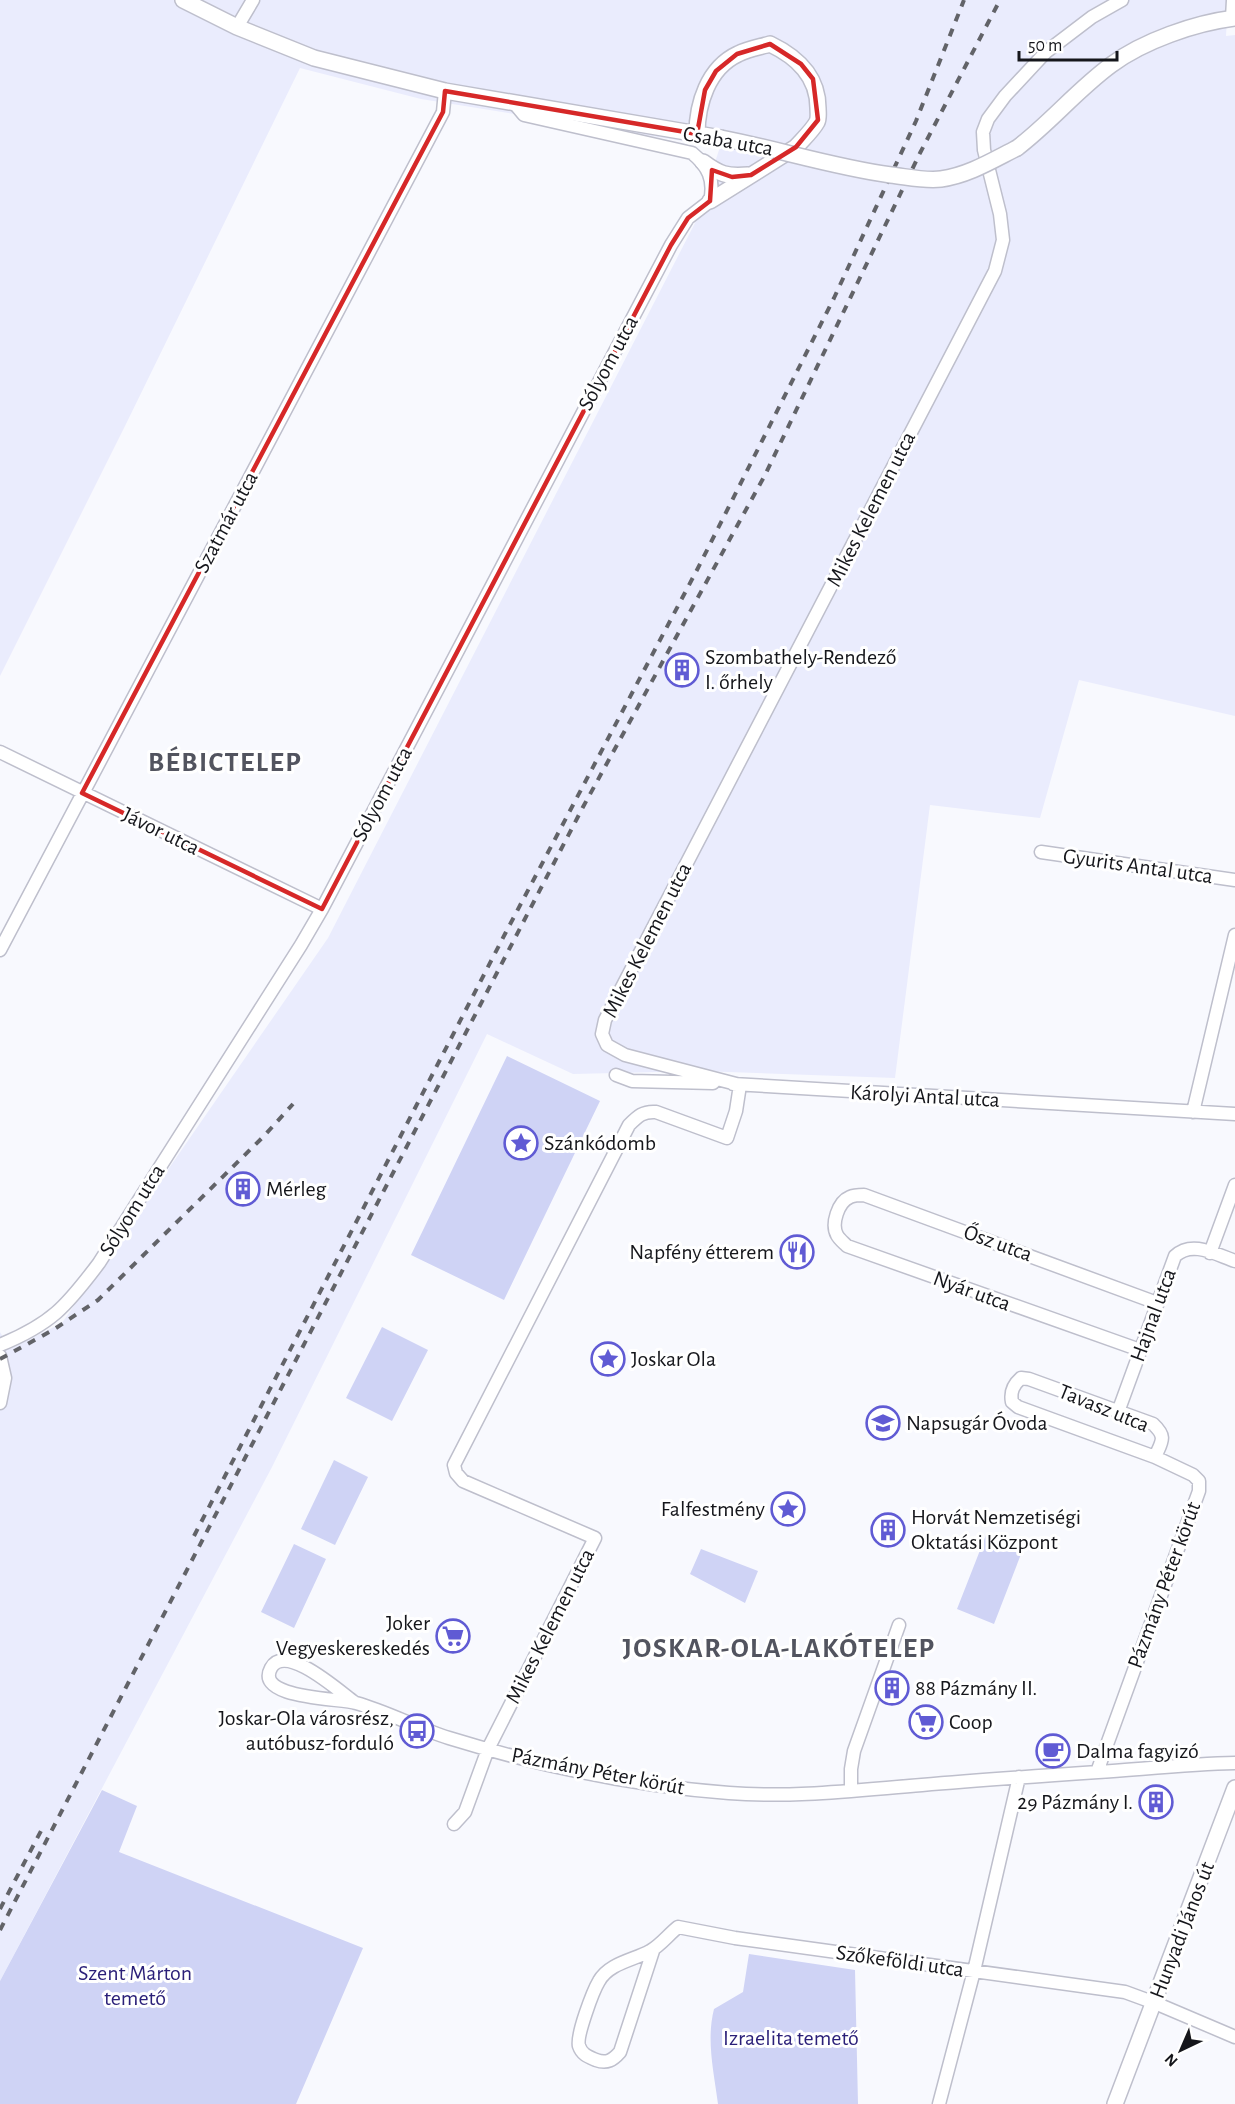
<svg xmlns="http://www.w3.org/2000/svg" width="1235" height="2104" font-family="'Alegreya Sans',sans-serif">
<rect width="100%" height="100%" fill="#f8f9fe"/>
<path fill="#eaecfd" d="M 0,0 L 1228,0 L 1226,36 L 1235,35 L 1235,716 L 1079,680 L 1040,818 L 930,805 L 895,1078 L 699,1071 L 573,1074 L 487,1034 L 272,1467 L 0,1981 L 0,1332 L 10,1349 L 62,1323 L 328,938 L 695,223 L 720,147 L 421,99 L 300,68 L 125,426 L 0,676 Z"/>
<path fill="#cfd3f5" d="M 507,1056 L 600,1101 L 504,1300 L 411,1255 Z
M 382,1327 L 428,1350 L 392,1421 L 346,1398 Z
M 334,1460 L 368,1477 L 335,1545 L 301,1529 Z
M 986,1535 L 1023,1549 L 994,1624 L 957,1609 Z
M 294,1544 L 326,1559 L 294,1628 L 261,1612 Z
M 701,1549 L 758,1571 L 745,1603 L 690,1574 Z
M 102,1790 L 137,1806 L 119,1852 L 363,1948 L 296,2104 L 0,2104 L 0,1981 Z
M 749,1954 L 855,1970 L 858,2104 L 718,2104 C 714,2073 706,2040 714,2009 L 743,1992 Z"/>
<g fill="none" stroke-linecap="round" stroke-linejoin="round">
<defs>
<path id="minor" d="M 1232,18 L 1233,0
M 237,27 L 253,0
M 0,752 L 322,909
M 1041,852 L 1235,880
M 0,950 L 443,112 L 445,91
M 616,1075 L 632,1081 L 713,1083
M 733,1084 L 1235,1114
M 740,1085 L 625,1055 L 607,1045 L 602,1034 L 605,1020 L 995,271 L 1003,240 L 1000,214 L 984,150 L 983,132 L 988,119 L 1005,96 L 1046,52 L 1092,17 L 1122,0
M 1193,1112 L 1235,935
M 1210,1253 L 1235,1185
M 0,1345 C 51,1324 66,1307 99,1263 L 301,945 L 322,909 L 671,245 L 688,218 L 710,201 C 715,180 708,166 692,153 L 524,115 L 514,103
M 1140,1350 L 847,1246 C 843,1242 839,1239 837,1235 C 831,1224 838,1202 850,1197 C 854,1195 860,1195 864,1195 L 1157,1303
M 0,1356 L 5,1378 L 0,1403
M 1118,1412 L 1175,1256 C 1192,1240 1215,1254 1235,1261
M 354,1702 C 340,1692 285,1642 271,1668 C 254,1699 340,1698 356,1703 C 388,1712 417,1728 449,1738 C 540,1766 634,1786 729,1793 C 793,1798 858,1790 922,1785 C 980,1780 1039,1776 1098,1772 C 1143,1769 1189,1764 1235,1763
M 1097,1772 L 1199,1491 L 1199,1481 L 1193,1475 L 1155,1457 L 1018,1407 L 1012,1402 C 1010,1392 1013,1385 1021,1378 L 1029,1379 L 1153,1424 C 1167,1437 1162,1441 1155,1457
M 851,1791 L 851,1769 L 854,1751 L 899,1625
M 454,1824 L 465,1812 L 488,1749 L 595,1538 L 463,1481 L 456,1473 L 454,1465 L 629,1125 C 638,1116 643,1111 656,1112 L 727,1138 L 736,1111 L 740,1085
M 653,1951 L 620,2052 C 613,2060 607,2064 596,2060 C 589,2057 582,2055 579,2046 C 576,2036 593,1991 599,1981 C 609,1963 634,1960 650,1951 C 660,1946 669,1934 678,1927 L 735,1938 L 1125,1992 L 1155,2003 L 1235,2037
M 939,2104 L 974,1971 L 1019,1777"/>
<path id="tertiary" d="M 183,0 L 237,27 L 314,58 L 445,91 L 721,138
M 697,134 C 697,104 708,68 738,54 C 748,49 760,47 770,44 C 797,57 818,76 818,108 C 818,112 819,118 817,122 C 812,131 803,139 796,147 L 710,201
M 1017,148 C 1051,122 1077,90 1111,65 C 1143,41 1195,23 1235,18
M 703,162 C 719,174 727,177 748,175
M 1115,2104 L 1235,1788"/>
</defs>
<use href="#minor" stroke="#bebfcc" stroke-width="15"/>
<use href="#tertiary" stroke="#bebfcc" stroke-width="18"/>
<use href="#minor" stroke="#fff" stroke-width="12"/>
<use href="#tertiary" stroke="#fff" stroke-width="15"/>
<path stroke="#626368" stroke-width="4" stroke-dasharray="8 8" stroke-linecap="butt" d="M 0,1359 L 53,1330 L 98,1300 L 264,1136 L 293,1104
M 194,1536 L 506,932 L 698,568 L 834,298 L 916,121 L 964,0
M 0,1909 L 42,1829
M 0,1930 L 583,807 L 765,475 L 920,153 L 1000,0"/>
<defs>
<path id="tertiary-bridge" d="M 721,138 C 778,149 833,167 891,175 C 908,177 925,181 941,179 C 969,175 993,160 1017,148"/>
</defs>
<use href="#tertiary-bridge" stroke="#bebfcc" stroke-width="18" stroke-linecap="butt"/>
<use href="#tertiary-bridge" stroke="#fff" stroke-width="15"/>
</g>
<path fill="none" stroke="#d62828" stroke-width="4.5" stroke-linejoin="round" d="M 770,44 L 801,64 L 813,79 L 818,120 L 796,147 L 751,175 L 732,177 L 712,170 L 710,201 L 688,218 L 671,245 L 322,909 L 82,793 L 443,112 L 445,91 L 697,134 L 705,90 L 716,71 L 737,54 Z"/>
<defs>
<symbol id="building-ring" viewBox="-11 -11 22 22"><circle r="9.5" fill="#fff" stroke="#605bd4" stroke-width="1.5"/><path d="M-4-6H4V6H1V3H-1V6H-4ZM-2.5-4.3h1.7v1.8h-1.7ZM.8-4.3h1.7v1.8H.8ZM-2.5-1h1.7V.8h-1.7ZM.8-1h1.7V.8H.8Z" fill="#605bd4"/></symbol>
<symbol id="sight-ring" viewBox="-11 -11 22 22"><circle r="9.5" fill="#fff" stroke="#605bd4" stroke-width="1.5"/><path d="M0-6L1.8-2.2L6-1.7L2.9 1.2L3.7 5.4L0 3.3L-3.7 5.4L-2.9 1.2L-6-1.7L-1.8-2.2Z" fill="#605bd4"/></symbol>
<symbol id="restaurant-ring" viewBox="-11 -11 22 22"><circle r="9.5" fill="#fff" stroke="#605bd4" stroke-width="1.5"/><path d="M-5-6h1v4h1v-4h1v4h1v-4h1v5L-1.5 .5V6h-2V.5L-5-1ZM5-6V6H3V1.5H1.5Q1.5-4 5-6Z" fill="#605bd4"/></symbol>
<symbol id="school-ring" viewBox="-11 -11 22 22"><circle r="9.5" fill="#fff" stroke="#605bd4" stroke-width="1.5"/><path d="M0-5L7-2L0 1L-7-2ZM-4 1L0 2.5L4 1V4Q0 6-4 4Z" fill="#605bd4"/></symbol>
<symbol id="supermarket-ring" viewBox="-11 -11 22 22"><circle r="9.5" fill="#fff" stroke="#605bd4" stroke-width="1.5"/><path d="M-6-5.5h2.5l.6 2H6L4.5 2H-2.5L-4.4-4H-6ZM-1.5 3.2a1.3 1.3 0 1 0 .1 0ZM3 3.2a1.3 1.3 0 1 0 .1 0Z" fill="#605bd4"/></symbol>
<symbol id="bus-ring" viewBox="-11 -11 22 22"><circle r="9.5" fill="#fff" stroke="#605bd4" stroke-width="1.5"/><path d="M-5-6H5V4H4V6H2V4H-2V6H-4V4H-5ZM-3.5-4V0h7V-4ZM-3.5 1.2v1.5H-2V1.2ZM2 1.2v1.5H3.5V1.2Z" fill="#605bd4"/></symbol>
<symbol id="cafe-ring" viewBox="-11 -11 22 22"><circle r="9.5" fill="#fff" stroke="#605bd4" stroke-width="1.5"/><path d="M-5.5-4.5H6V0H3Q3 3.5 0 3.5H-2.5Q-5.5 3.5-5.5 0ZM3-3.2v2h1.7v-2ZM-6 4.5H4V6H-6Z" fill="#605bd4"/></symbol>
</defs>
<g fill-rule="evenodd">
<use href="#building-ring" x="663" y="651" width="38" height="38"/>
<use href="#sight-ring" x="502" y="1124" width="38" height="38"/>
<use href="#building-ring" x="224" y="1170" width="38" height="38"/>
<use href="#restaurant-ring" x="778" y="1233" width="38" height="38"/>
<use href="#sight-ring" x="589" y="1340" width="38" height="38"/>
<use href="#school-ring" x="864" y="1404" width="38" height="38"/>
<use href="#sight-ring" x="769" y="1490" width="38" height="38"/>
<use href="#building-ring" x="869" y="1511" width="38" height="38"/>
<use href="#supermarket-ring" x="434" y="1617" width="38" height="38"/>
<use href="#building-ring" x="873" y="1669" width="38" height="38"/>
<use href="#supermarket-ring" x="907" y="1703" width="38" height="38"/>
<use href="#bus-ring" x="398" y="1712" width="38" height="38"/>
<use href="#cafe-ring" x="1034" y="1732" width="38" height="38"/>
<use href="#building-ring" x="1137" y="1783" width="38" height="38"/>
</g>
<g text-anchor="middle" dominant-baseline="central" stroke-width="6" stroke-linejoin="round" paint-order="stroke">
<g font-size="22" fill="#15161b" stroke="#fff">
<text transform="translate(728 141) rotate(10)">Csaba utca</text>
<text transform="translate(608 363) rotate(-62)">Sólyom utca</text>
<text transform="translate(871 509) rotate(-63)">Mikes Kelemen utca</text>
<text transform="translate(226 522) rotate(-62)">Szatmár utca</text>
<text transform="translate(382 794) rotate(-62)">Sólyom utca</text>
<text transform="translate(161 831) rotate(26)">Jávor utca</text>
<text transform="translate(1138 866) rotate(8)">Gyurits Antal utca</text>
<text transform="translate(647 940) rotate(-63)">Mikes Kelemen utca</text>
<text transform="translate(925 1096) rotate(3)">Károlyi Antal utca</text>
<text transform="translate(132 1210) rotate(-58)">Sólyom utca</text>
<text transform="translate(998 1243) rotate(20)">Ősz utca</text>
<text transform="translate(972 1291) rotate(20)">Nyár utca</text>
<text transform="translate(1153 1315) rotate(-70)">Hajnal utca</text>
<text transform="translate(1104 1408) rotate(22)">Tavasz utca</text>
<text transform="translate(1164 1585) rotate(-70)">Pázmány Péter körút</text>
<text transform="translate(550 1626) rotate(-63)">Mikes Kelemen utca</text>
<text transform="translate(598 1771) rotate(11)">Pázmány Péter körút</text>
<text transform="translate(1182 1930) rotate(-69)">Hunyadi János út</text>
<text transform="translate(900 1961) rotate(8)">Szőkeföldi utca</text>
</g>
<g font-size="22" fill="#15161b" stroke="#fff" text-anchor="start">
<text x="705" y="657">Szombathely-Rendező<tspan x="705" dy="25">I. őrhely</tspan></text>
<text x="544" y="1143">Szánkódomb</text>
<text x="266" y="1189">Mérleg</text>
<text x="774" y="1252" text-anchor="end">Napfény étterem</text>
<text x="631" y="1359">Joskar Ola</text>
<text x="906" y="1423">Napsugár Óvoda</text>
<text x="765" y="1509" text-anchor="end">Falfestmény</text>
<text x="911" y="1517">Horvát Nemzetiségi<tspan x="911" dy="25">Oktatási Központ</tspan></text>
<text x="430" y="1623" text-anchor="end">Joker<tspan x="430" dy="25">Vegyeskereskedés</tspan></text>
<text x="915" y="1688">88 Pázmány II.</text>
<text x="394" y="1718" text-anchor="end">Joskar-Ola városrész,<tspan x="394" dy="25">autóbusz-forduló</tspan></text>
<text x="949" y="1722">Coop</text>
<text x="1076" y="1751">Dalma fagyizó</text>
<text x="1133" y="1802" text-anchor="end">29 Pázmány I.</text>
</g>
<g font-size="22" fill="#2a1f78" stroke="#fff">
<text x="135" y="1973">Szent Márton<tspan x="135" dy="25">temető</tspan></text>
<text x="791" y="2038">Izraelita temető</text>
</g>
<g font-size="28" font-weight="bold" letter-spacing="1.5" fill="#52545f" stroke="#fff">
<text x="225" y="763">BÉBICTELEP</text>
<text x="779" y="1649">JOSKAR-OLA-LAKÓTELEP</text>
</g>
</g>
<g transform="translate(1181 2050) rotate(224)" stroke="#ffffff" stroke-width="4.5" paint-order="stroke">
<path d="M0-4.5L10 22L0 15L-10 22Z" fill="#15161b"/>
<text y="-9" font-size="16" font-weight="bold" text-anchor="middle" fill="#15161b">N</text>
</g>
<path d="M1019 51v9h98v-9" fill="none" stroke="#15161b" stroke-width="3"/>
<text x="1028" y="51" font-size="18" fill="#15161b" stroke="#ffffff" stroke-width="4.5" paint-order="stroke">50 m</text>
</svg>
